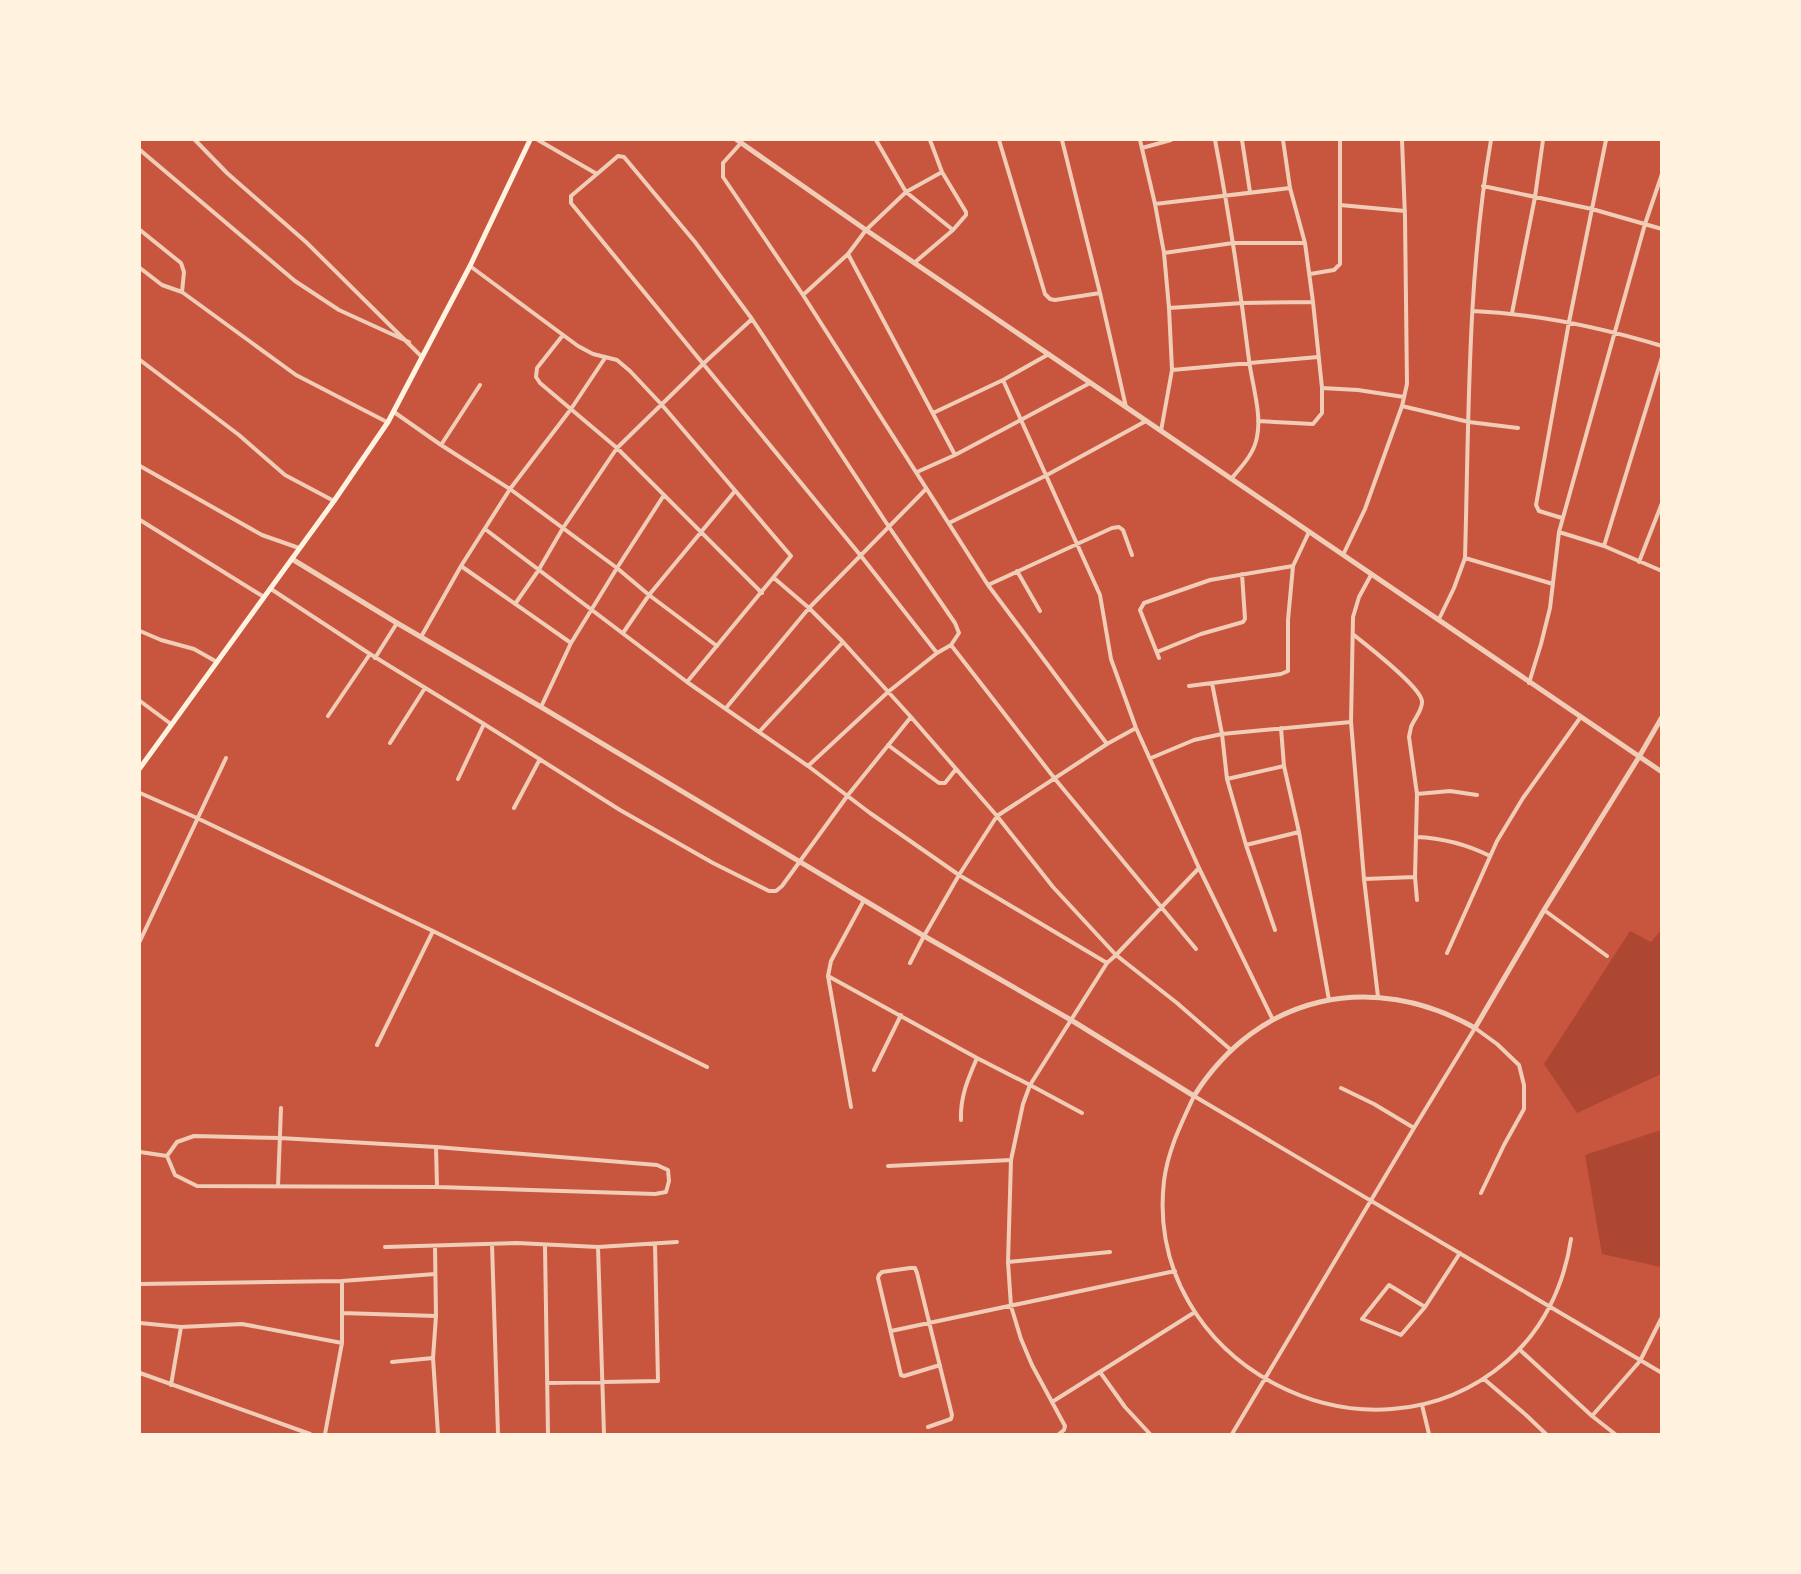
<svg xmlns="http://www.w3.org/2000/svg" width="1801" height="1574" font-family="Signika,sans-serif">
<rect width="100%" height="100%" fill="#c8553d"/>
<path fill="#ae4732" d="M 1661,930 L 1661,1074 L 1577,1113 L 1544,1064 L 1630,931 L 1651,942 Z
M 1661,1130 L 1661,1267 L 1602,1254 L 1585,1155 Z"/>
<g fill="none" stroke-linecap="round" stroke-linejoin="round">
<path stroke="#f1ccb7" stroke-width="4" d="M 195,140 L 227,173 L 306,242 L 421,356
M 538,140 L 597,174 L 618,156 L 624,157 L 695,242 L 752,319 L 889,527 L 955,623 L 959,633 L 951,645 L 937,653 L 888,692 L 808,766
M 876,140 L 906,192 L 953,230
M 999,140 L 1045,294 L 1050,299 L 1055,300 L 1100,293
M 1062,140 L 1100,293 L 1126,407
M 1140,140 L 1155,204 L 1164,253 L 1169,308 L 1172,370 L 1161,431
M 1215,140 C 1229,213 1240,286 1249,360 C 1252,384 1262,414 1257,437 C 1254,454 1242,466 1231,479
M 1242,140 L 1250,192
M 741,143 L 723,163 L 723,177 L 803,295 L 988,585 L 1107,744
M 1142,148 L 1171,140
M 140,150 L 295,281 L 339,310 L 409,342
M 597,174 L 571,196 L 571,203 L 861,556 L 937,653
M 1483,186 L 1592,209 L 1662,229
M 1155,204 L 1290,188
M 1340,205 L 1405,211
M 140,230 L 181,263 L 184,272 L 182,292
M 1164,253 L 1233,243 L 1305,243
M 848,254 L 955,455
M 914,263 L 953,230 L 966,215 L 966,212 L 942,172 L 930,140
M 470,266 L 578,346 L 593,354 L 617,360 L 630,371 L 662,405 L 791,556 L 687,682
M 140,268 L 162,285 L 182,292 L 296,375 L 387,422
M 1310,274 L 1334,270 L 1340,264 L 1340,140
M 803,295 L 848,254 L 866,230 L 906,192 L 942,172
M 1169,308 L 1243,303 L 1313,302
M 1473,311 C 1538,314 1600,327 1662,346
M 1512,313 L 1535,197 L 1543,140
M 563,335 L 537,368 L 536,377 L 540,383 L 617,448 L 762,593
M 140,360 L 239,435 L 285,475 L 334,501
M 1172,370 L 1318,357
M 1003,380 L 1100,595 L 1111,659 L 1136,728 L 1199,868 L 1273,1020
M 1322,388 L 1358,390 L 1404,397
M 1402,406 L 1469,422 L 1518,428
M 394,412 L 441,445 L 510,489 L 617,568 L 649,595 L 717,646
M 933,413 L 1003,380 L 1049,354
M 1258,421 L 1313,424 L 1322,413 L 1322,388 L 1313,302 L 1305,243 L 1290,188 L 1283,140
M 441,445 L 480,385
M 140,466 L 262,535 L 299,548
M 917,472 L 955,455 L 1090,383
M 1562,518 L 1539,511 L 1536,505 L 1569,322 L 1606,140
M 140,520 L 264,597
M 949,523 L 1047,475 L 1146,421
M 485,529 L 687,682 L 808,766 L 870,813 L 959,875 L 1107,963
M 1559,532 L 1604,546 L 1662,571
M 1604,546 L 1662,357
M 1343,555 L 1365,509 L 1402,406 L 1407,384 L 1405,217 L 1402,140
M 1465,558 L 1553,584
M 1639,562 L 1662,503
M 461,566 L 571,643
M 1017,571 L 1040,611
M 1371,575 L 1359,597 L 1353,617 L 1351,722 L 1364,879 L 1378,997
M 774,578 L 809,608 L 843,642 L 911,717 L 997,816 L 1053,887 L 1116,955 L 1177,1003 L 1231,1050
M 988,585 L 1112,528 L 1119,527 L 1123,530 L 1132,555
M 271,589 L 370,654 L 484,724 L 620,810 L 713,863 L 769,891 L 776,891 L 782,886 L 848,795 L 911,717
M 515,604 L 538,571 L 563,528 L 617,448 L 704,363 L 752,319
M 1439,619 L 1454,588 L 1465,558 C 1469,419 1467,277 1491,140
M 140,631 L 161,640 L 194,649 L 217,662
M 623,633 L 649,595 L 735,491
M 1354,635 C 1366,645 1420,686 1422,701 C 1423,710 1414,719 1411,727 C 1411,728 1409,736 1409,737 L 1417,794 L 1415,877 L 1417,900
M 421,637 L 461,566 L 510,489 L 571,409 L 605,358
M 951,645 L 1055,779 L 1196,949
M 1157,652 L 1201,634 L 1243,622 L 1245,619 L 1242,574
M 375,658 L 397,623
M 1159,658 L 1140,610 L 1144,603 L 1210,580 L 1293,566
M 1212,683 L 1222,734 L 1227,779 L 1246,845 L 1275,930
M 1529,683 L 1541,644 L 1550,608 L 1559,532 L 1645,224 L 1662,174
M 1189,686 L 1281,674 L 1288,671 L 1288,620 L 1293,566 L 1309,532
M 140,701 L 171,724
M 541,707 L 571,643 L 617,568 L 664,495
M 726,708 L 809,608 L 926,489
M 328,716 L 370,654
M 1281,728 L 1284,766 L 1299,832 L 1329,1000
M 759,732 L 843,642
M 390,743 L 425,688
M 888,745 L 939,783 L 945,783 L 956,769
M 1151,758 L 1194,740 L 1222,734 L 1351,722
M 458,779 L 484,724
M 1227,779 L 1284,766
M 140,793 L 197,818 L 433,931 L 707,1067
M 1417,794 L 1450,791 L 1477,795
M 514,808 L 540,759
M 1416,837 C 1443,838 1466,844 1490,856
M 1246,845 L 1299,832
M 1364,879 L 1415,877
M 1544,910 L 1607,956
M 140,941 L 226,758
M 1447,953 L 1497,841 L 1523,798 L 1580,718
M 910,963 L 924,936 L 959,875 L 997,816 L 1107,744 L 1136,728
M 828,976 L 977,1058 L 1030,1085 L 1082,1113
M 377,1045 L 433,931
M 874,1070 L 901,1015
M 1341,1088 L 1374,1104 L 1414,1128
M 851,1107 L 828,976 L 831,961 L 864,900
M 961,1120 C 960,1097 968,1079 977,1058
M 436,1147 L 437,1187
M 140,1152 L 167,1156 L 175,1175 L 197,1186 L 437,1187 L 655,1194 L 666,1192 L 669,1181 L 668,1170 L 657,1165 L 436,1147 L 280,1138 L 194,1136 L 177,1142 L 167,1156
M 888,1166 L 1011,1160
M 278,1186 L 281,1108
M 1571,1239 C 1564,1286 1543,1330 1507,1361 C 1368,1481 1143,1363 1164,1181 C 1168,1150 1181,1124 1194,1096 L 1662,1373
M 492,1244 L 498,1434
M 435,1246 L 436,1316 L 433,1358 L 438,1434
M 545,1246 L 548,1434
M 385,1247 L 517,1243 L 598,1247 L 677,1242
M 598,1247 L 604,1434
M 1008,1262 L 1110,1252
M 140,1284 L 342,1281 L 435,1274
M 1425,1307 L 1389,1285 L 1362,1319 L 1401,1335 L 1425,1307 L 1460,1253
M 342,1313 L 436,1316
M 140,1323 L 181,1327
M 891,1331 L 1175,1271
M 1519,1349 L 1592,1416 L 1615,1434
M 392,1362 L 433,1358
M 1100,1372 L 1125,1407 L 1150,1434
M 140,1373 L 310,1434
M 1484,1379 L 1526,1415 L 1546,1434
M 548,1383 L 658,1381 L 655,1244
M 171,1385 L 181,1327 L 242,1324 L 342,1343
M 1052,1402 L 1195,1312
M 1422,1405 L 1429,1434
M 1592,1416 L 1640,1361 L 1662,1317
M 928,1427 L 951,1419 L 952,1415 L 917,1273 L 915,1268 L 910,1268 L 882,1272 L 879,1275 L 878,1278 L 901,1375 L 904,1376 L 940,1365
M 325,1434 L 342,1343 L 342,1281
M 1059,1434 L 1064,1430 L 1065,1426 L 1032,1365 L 1021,1339 L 1011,1306 L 1008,1262 L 1011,1160 L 1023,1104 L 1030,1085 L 1107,963 L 1116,955 L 1199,868
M 1232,1434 L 1414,1128 L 1475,1028 L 1497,1044 L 1519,1065 L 1524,1085 L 1524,1109 L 1504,1145 L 1481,1193"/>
<path stroke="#f1ccb7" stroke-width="5" d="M 737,140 L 866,230 L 1662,772
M 292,559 L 397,623 L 541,707 L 924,936 L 1071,1020 L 1194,1096 C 1258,994 1372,970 1475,1028 L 1544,910 L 1639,757 L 1662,717"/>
<path stroke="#fff3e0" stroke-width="5" d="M 140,768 L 334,501 L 388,422 L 470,266 L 530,140"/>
</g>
<rect width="1801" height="1574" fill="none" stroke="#fff3e0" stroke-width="282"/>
</svg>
